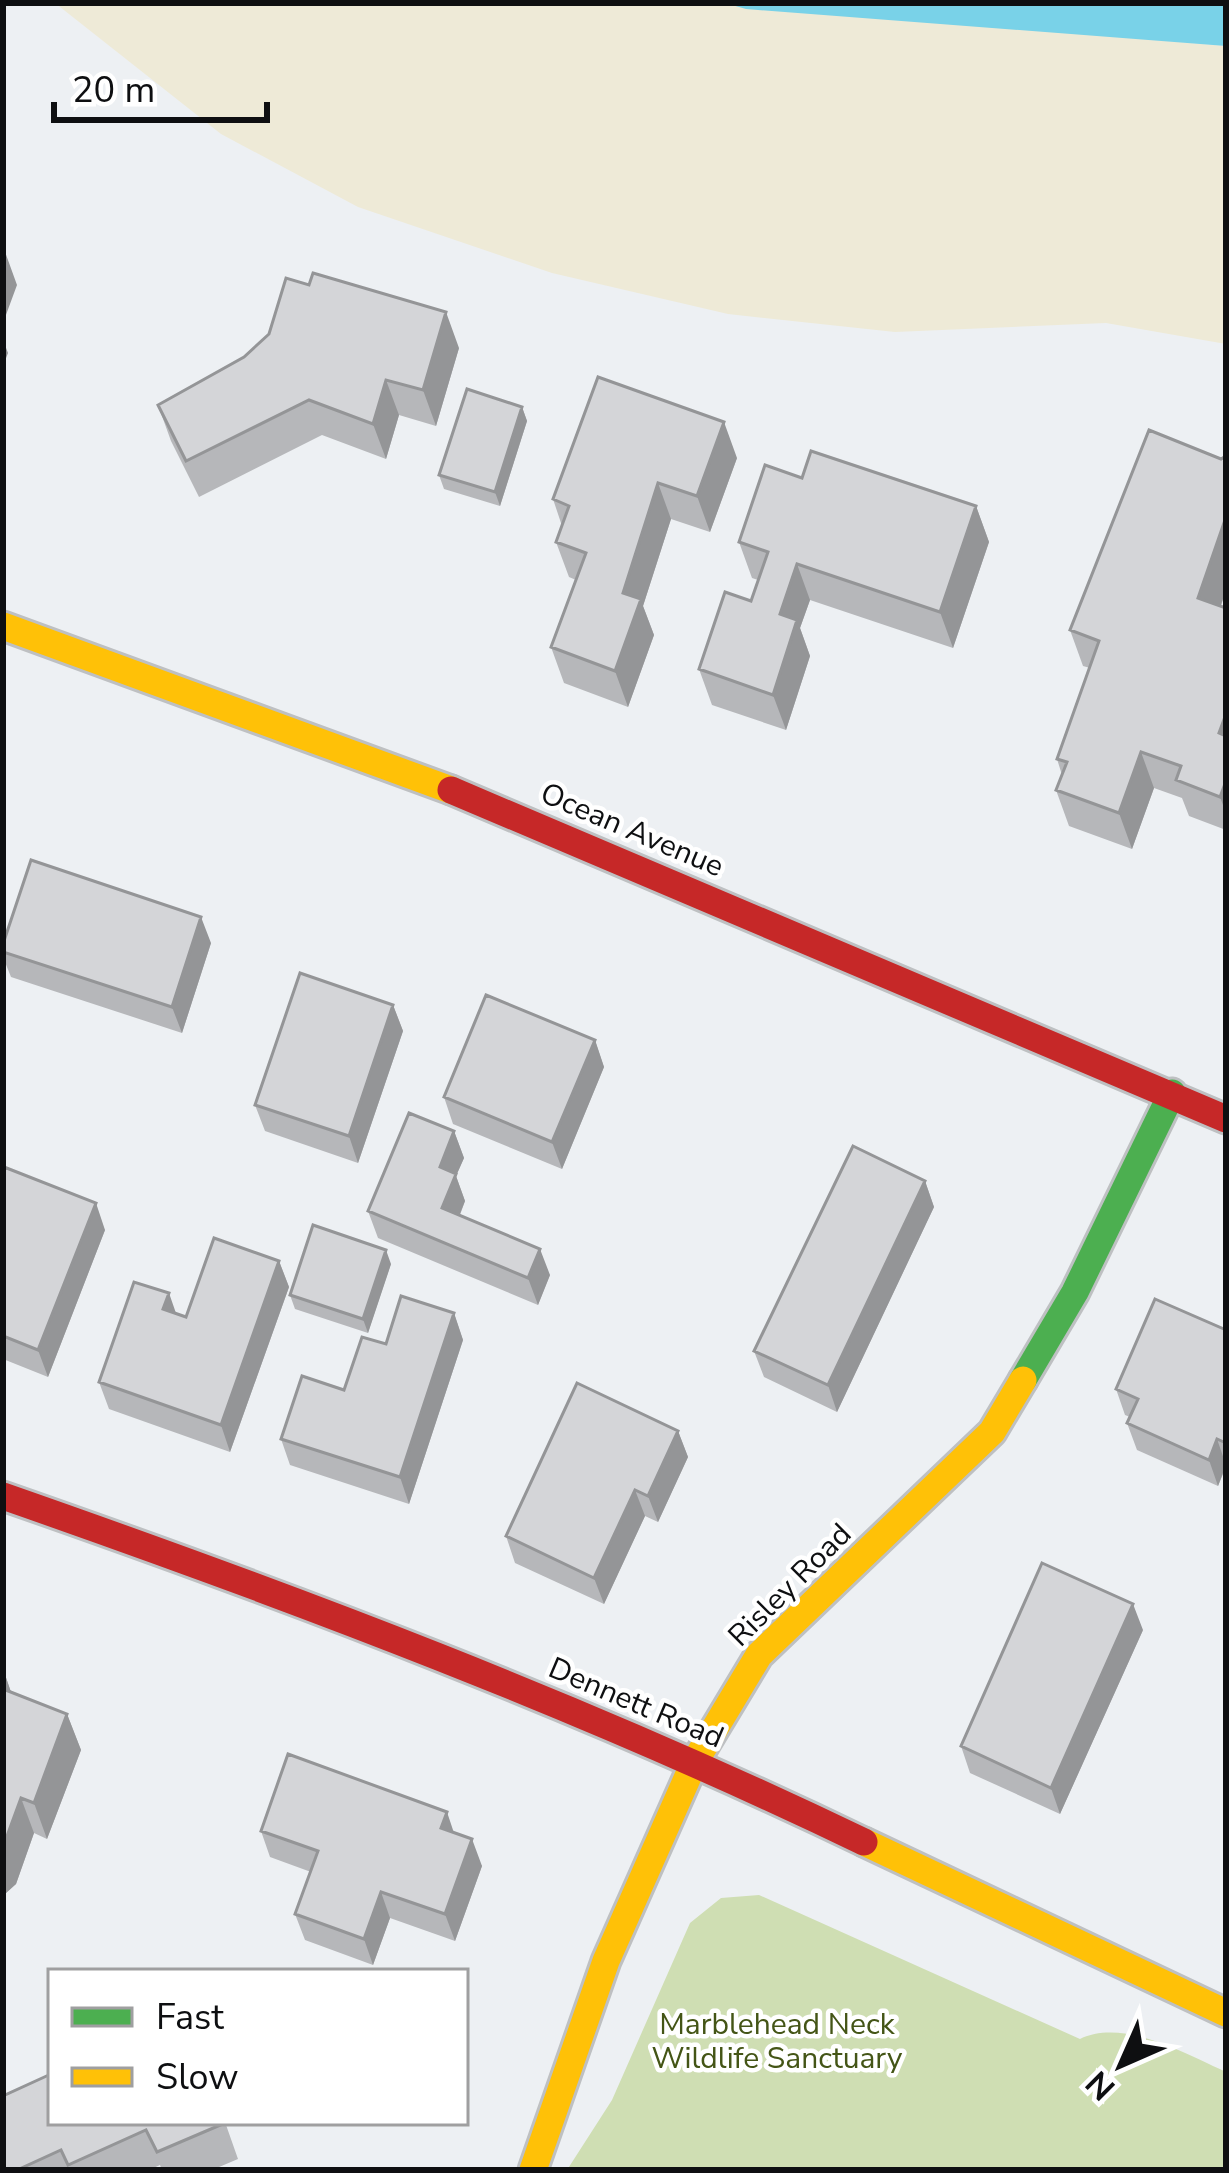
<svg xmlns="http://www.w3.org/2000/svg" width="1229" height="2173" font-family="'Nunito Sans',sans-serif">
<rect width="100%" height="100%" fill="#edf0f3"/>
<path fill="#cfdeb3" d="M 759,1895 L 1080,2039 C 1123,2018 1186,2054 1226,2072 L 1226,2170 L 567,2170 L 612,2100 L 690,1923 L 721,1898 Z"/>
<path fill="#eeead7" d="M 55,3 L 725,3 L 1226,46 L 1226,344 L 1106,323 L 895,332 L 728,314 L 552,273 L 358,207 L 221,134 Z"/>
<path fill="#79d2e8" d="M 725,3 L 1226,3 L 1226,46 L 746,9 Z"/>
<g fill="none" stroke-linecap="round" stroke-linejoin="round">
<defs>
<path id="fast" d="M 1023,1380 L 1075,1292 L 1172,1093"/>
<path id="slow" d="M 3,626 L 451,790
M 864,1842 L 1226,2013
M 533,2170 L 606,1961 L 694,1763 L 759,1655 L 992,1432 L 1023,1380"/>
<path id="jam" d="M 451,790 L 1226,1119
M 3,1496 C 295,1598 584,1707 864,1842"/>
</defs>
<use href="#fast" stroke="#bec0c2" stroke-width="33"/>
<use href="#slow" stroke="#bec0c2" stroke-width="33"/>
<use href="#jam" stroke="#bec0c2" stroke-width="33"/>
<use href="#fast" stroke="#4caf50" stroke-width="27"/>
<use href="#slow" stroke="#ffc107" stroke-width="27"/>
<use href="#jam" stroke="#c62828" stroke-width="27"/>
</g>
<path fill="#b6b7ba" d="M 459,348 L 436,426 L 399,415 L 386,459 L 322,435 L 199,497 L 171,441 L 158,405 Z
M 522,407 L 527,421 L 500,506 L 444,489 L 439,475 Z
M 1226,456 L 1226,590 L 1221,606 L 1226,608 L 1226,830 L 1189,816 L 1182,798 L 1154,788 L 1132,849 L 1069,826 L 1056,790 L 1062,775 L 1057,759 L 1090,668 L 1083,666 L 1070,630 L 1221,459 Z
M 737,458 L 710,532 L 671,519 L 643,606 L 654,635 L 628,707 L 564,683 L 551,647 L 576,580 L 569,577 L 556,542 L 562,526 L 553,499 Z
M 802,478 L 976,506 L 989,542 L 953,648 L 810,600 L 800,628 L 810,656 L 786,730 L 712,705 L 699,669 L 751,601 L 758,580 L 752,578 L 739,542 Z
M 211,943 L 182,1033 L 11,977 L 3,957 L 3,944 Z
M 393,1005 L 403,1031 L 358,1163 L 265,1131 L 255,1105 Z
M 595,1040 L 604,1067 L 562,1169 L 453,1124 L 444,1097 Z
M 454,1131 L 464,1158 L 456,1176 L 465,1201 L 460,1215 L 550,1275 L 538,1305 L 378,1238 L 368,1211 Z
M 3,1170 L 105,1230 L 48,1377 L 3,1359 Z
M 925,1181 L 934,1207 L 837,1412 L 764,1377 L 754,1351 Z
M 279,1261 L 289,1287 L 230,1452 L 109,1409 L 99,1382 L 176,1314 L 186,1317 Z
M 391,1264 L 368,1333 L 295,1309 L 290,1295 Z
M 454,1313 L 463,1340 L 409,1504 L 290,1465 L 281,1439 L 344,1390 L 386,1344 Z
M 1226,1330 L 1226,1467 L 1218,1486 L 1137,1450 L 1127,1423 L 1130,1417 L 1125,1415 L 1116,1389 Z
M 678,1431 L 688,1457 L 658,1522 L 645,1516 L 604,1604 L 515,1563 L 506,1536 Z
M 1143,1630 L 1060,1814 L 970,1773 L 961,1746 Z
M 3,1669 L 11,1692 L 67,1714 L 81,1750 L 47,1839 L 34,1833 L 16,1884 L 6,1893 L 3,1892 Z
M 261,1831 L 454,1833 L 482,1866 L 455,1941 L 390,1918 L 373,1965 L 305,1940 L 295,1914 L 311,1872 L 270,1857 Z
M 3,2096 L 225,2122 L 238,2159 L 212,2170 L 162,2170 L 160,2165 L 149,2170 L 3,2170 Z"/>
<path fill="#949597" d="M 4,249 L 17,285 L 3,323 L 3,252 Z
M 446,312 L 459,348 L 436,426 L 423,390 Z
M 3,340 L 8,353 L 3,366 Z
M 386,380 L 399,415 L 386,459 L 373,424 Z
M 522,407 L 527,421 L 500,506 L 495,492 Z
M 724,422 L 737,458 L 710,532 L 697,496 Z
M 658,483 L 671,519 L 643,606 L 654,635 L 628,707 L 615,671 L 623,593 Z
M 976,506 L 989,542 L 953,648 L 940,612 Z
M 1226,517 L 1226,590 L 1211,634 L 1198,598 Z
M 797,564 L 810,600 L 800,628 L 810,656 L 786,730 L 773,695 L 780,614 Z
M 1226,714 L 1226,753 L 1219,733 Z
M 1141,752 L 1154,788 L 1132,849 L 1119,813 Z
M 1226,781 L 1226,813 L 1220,797 Z
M 201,917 L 211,943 L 182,1033 L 172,1007 Z
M 393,1005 L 403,1031 L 358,1163 L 349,1136 Z
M 595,1040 L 604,1067 L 562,1169 L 552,1142 Z
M 454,1131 L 464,1158 L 456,1176 L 465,1201 L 452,1234 L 442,1208 L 440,1167 Z
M 925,1181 L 934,1207 L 837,1412 L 828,1385 Z
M 96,1203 L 105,1230 L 48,1377 L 38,1350 Z
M 540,1249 L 550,1275 L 538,1305 L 528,1278 Z
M 386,1250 L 391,1264 L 368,1333 L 363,1319 Z
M 279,1261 L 289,1287 L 230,1452 L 221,1425 Z
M 169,1293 L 178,1319 L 163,1309 Z
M 454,1313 L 463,1340 L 409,1504 L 400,1477 Z
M 678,1431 L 688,1457 L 658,1522 L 648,1496 Z
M 1217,1439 L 1226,1465 L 1218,1486 L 1209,1460 Z
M 635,1490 L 645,1516 L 604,1604 L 594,1578 Z
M 1133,1604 L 1143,1630 L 1060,1814 L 1051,1788 Z
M 3,1669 L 12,1695 L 3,1718 Z
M 67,1714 L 81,1750 L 47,1839 L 34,1803 Z
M 21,1798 L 34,1833 L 16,1884 L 6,1893 L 3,1884 L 3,1847 Z
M 447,1812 L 456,1839 L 441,1828 Z
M 472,1839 L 482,1866 L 455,1941 L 445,1914 Z
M 381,1892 L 390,1918 L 373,1965 L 364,1939 Z"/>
<path fill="#d4d5d8" stroke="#949597" stroke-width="3" d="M 313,273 L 446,312 L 423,390 L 386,380 L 373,424 L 309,400 L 186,461 L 158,405 L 244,357 L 269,334 L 286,278 L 309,285 Z
M 598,377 L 724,422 L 697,496 L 658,483 L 623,593 L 641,599 L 615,671 L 551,647 L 586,553 L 556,542 L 569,506 L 553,499 Z
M 467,389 L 522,407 L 495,492 L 439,475 Z
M 1149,430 L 1221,459 L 1226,456 L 1226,517 L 1198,598 L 1226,608 L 1226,714 L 1219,733 L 1226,736 L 1226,781 L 1220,797 L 1176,780 L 1181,766 L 1141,752 L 1119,813 L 1056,790 L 1067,762 L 1057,759 L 1099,641 L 1070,630 Z
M 811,451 L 976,506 L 940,612 L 797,564 L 780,614 L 797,620 L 773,695 L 699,669 L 725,592 L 751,601 L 768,552 L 739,542 L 765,465 L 802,478 Z
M 31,860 L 201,917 L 172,1007 L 3,952 L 3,944 Z
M 300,973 L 393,1005 L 349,1136 L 255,1105 Z
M 486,995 L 595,1040 L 552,1142 L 444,1097 Z
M 409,1113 L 454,1131 L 440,1167 L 456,1174 L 442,1208 L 540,1249 L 528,1278 L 368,1211 Z
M 853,1146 L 925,1181 L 828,1385 L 754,1351 Z
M 4,1167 L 96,1203 L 38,1350 L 3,1336 Z
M 313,1225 L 386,1250 L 363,1319 L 290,1295 Z
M 214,1238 L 279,1261 L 221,1425 L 99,1382 L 134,1282 L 169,1293 L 163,1309 L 186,1317 Z
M 401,1296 L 454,1313 L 400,1477 L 281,1439 L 302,1376 L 344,1390 L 362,1337 L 386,1344 Z
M 1155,1299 L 1226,1330 L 1226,1443 L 1217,1439 L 1209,1460 L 1127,1423 L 1138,1399 L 1116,1389 Z
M 577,1383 L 678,1431 L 648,1496 L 635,1490 L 594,1578 L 506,1536 Z
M 1042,1563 L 1133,1604 L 1051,1788 L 961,1746 Z
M 3,1689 L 67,1714 L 34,1803 L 21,1798 L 3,1847 Z
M 288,1754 L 447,1812 L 441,1828 L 472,1839 L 445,1914 L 381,1892 L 364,1939 L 295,1914 L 318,1851 L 261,1831 Z
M 51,2074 L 51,2122 L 225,2123 L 157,2152 L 146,2130 L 68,2165 L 61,2150 L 17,2170 L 3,2170 L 3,2096 Z"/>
<g text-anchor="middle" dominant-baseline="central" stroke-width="9" stroke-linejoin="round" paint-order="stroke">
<g font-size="30" fill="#0e0f11" stroke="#fff">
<text transform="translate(632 830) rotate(23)">Ocean Avenue</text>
<text transform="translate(790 1585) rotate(-45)">Risley Road</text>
<text transform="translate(636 1703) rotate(23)">Dennett Road</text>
</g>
<g font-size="30" fill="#445516" stroke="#fff">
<text x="777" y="2024">Marblehead Neck<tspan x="777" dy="34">Wildlife Sanctuary</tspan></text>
</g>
</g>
<rect width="1229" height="2173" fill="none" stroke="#0e0f11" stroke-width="12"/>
<rect x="48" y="1969" width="420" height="156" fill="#ffffff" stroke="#9f9fa0" stroke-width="3"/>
<rect x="72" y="2008" width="60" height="18" fill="#4caf50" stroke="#9f9fa0" stroke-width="3"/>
<text x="156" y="2029" font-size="36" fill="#0e0f11">Fast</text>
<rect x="72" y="2068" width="60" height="18" fill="#ffc107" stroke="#9f9fa0" stroke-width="3"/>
<text x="156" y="2089" font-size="36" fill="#0e0f11">Slow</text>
<g transform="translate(1121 2065) rotate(225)" stroke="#ffffff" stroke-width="9" paint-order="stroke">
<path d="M0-9L21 45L0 30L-21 45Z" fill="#0e0f11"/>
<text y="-18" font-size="33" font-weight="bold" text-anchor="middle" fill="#0e0f11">N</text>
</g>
<path d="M54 102v18h213v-18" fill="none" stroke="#0e0f11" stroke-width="6"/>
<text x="72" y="102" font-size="36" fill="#0e0f11" stroke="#ffffff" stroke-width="9" paint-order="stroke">20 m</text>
</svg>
